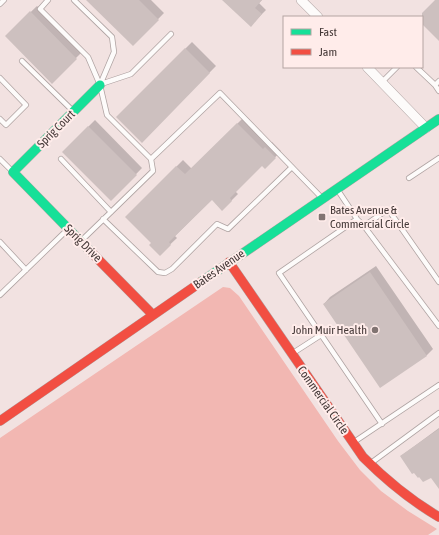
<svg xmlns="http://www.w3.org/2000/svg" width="439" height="535" font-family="'Asap Condensed',sans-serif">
<rect width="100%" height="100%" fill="#f2e2e1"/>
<path fill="#f2b7b2" d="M 223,287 L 230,288 L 239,296 L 338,441 L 360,470 L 381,491 L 408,511 L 437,529 L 428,535 L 0,535 L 0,438 Z"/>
<path fill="#0003" d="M 88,0 L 151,0 L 164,13 L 133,45 Z
M 226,0 L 262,0 L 259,3 L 266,10 L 251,25 Z
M 37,6 L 82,52 L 52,82 L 6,36 Z
M 192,42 L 216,66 L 142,141 L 117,117 Z
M 244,117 L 270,144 L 272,142 L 281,151 L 265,168 L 262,165 L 235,191 L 238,194 L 222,210 L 212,199 L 175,236 L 177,238 L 160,254 L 152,243 L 126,217 L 183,160 L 192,169 Z
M 95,120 L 142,168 L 111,200 L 63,152 Z
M 376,266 L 433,349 L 427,355 L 380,386 L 324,304 L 330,297 Z
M 439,428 L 439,479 L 431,476 L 401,456 Z"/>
<path fill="#cdc0bf" d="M 86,0 L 139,0 L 159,20 L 133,46 Z
M 222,0 L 262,0 L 255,8 L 262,14 L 251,27 Z
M 435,0 L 439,0 L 439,41 L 422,24 L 422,13 Z
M 30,11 L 77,59 L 52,84 L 5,36 Z
M 185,48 L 210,73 L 142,143 L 116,117 Z
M 237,123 L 263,149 L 265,147 L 276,158 L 265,169 L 262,166 L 230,198 L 232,201 L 222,211 L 212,200 L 169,242 L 171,245 L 160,256 L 149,245 L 151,243 L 125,217 L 176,166 L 185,174 Z
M 88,126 L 137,175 L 111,201 L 62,152 Z
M 370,272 L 427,356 L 380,388 L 323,304 Z
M 439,429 L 439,489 L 431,478 L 423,482 L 419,477 L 418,478 L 414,473 L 412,474 L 400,456 Z"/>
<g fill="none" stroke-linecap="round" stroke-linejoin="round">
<defs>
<path id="lane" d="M 48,0 L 40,9 L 88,57 L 100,85 L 107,115 L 151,159 L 220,93 L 322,198
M 74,0 L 112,37 L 114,52 L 100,85
M 0,4 L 4,0
M 22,61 L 73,111
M 416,67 L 435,85
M 0,78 L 26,105 L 6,125 L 0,119
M 439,81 L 435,85 L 439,91
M 382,82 L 397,67
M 101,84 L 131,74 L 171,34
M 0,159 L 13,172
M 61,159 L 111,212 L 153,171 L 151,159
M 409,178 L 439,158
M 337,189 L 357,219 L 364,226 L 439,326
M 103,219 L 158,272 L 165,273 L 172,269 L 217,224 L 228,229 L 292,167
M 357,219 L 279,273 L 382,424
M 364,226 L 384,212 L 390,212 L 439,282
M 82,240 L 111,212
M 0,242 L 26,270
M 0,295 L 67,230
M 293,353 L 321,335
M 354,442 L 439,385
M 371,463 L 439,413"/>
<path id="street" d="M 301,0 L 318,17
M 367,67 L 426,128"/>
<path id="fast" d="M 91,252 L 13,172 L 100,85
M 201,282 L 439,119"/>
<path id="jam" d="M 91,252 L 153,315
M 229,262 L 363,457 C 387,481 410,500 439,517
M 0,421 L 201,282"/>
</defs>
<use href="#lane" stroke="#afa3a2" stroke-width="6"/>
<use href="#street" stroke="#afa3a2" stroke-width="10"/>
<use href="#fast" stroke="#afa3a2" stroke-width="10"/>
<use href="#jam" stroke="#afa3a2" stroke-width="10"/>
<use href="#lane" stroke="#fdfbfa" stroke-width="4.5"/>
<use href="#street" stroke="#fdfbfa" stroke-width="9"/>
<use href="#fast" stroke="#16e098" stroke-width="9"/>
<use href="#jam" stroke="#f24e42" stroke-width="9"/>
</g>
<g fill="#817472" stroke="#ffecea" stroke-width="1.5">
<rect x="318" y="213" width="8" height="8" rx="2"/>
<circle cx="375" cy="330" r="4"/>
</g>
<g text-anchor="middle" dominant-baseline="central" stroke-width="4" stroke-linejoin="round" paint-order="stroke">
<g font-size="12" fill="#443837" stroke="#ffecea">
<text transform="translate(56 129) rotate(-45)">Sprig Court</text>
<text transform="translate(83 243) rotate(45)">Sprig Drive</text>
<text transform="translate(219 269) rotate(-35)">Bates Avenue</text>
<text transform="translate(323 400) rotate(55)">Commercial Circle</text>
</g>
<g font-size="12" fill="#443837" stroke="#ffecea" text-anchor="start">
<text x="330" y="210">Bates Avenue &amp;<tspan x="330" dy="14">Commercial Circle</tspan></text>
<text x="367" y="330" text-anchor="end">John Muir Health</text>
</g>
</g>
<rect x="283" y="16" width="140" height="52" fill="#ffecea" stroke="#b4a4a2"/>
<rect x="291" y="29" width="20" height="6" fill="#16e098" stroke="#b4a4a2"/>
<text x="319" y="36" font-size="12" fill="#443837">Fast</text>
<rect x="291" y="49" width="20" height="6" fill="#f24e42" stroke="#b4a4a2"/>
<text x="319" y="56" font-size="12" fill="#443837">Jam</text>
</svg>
